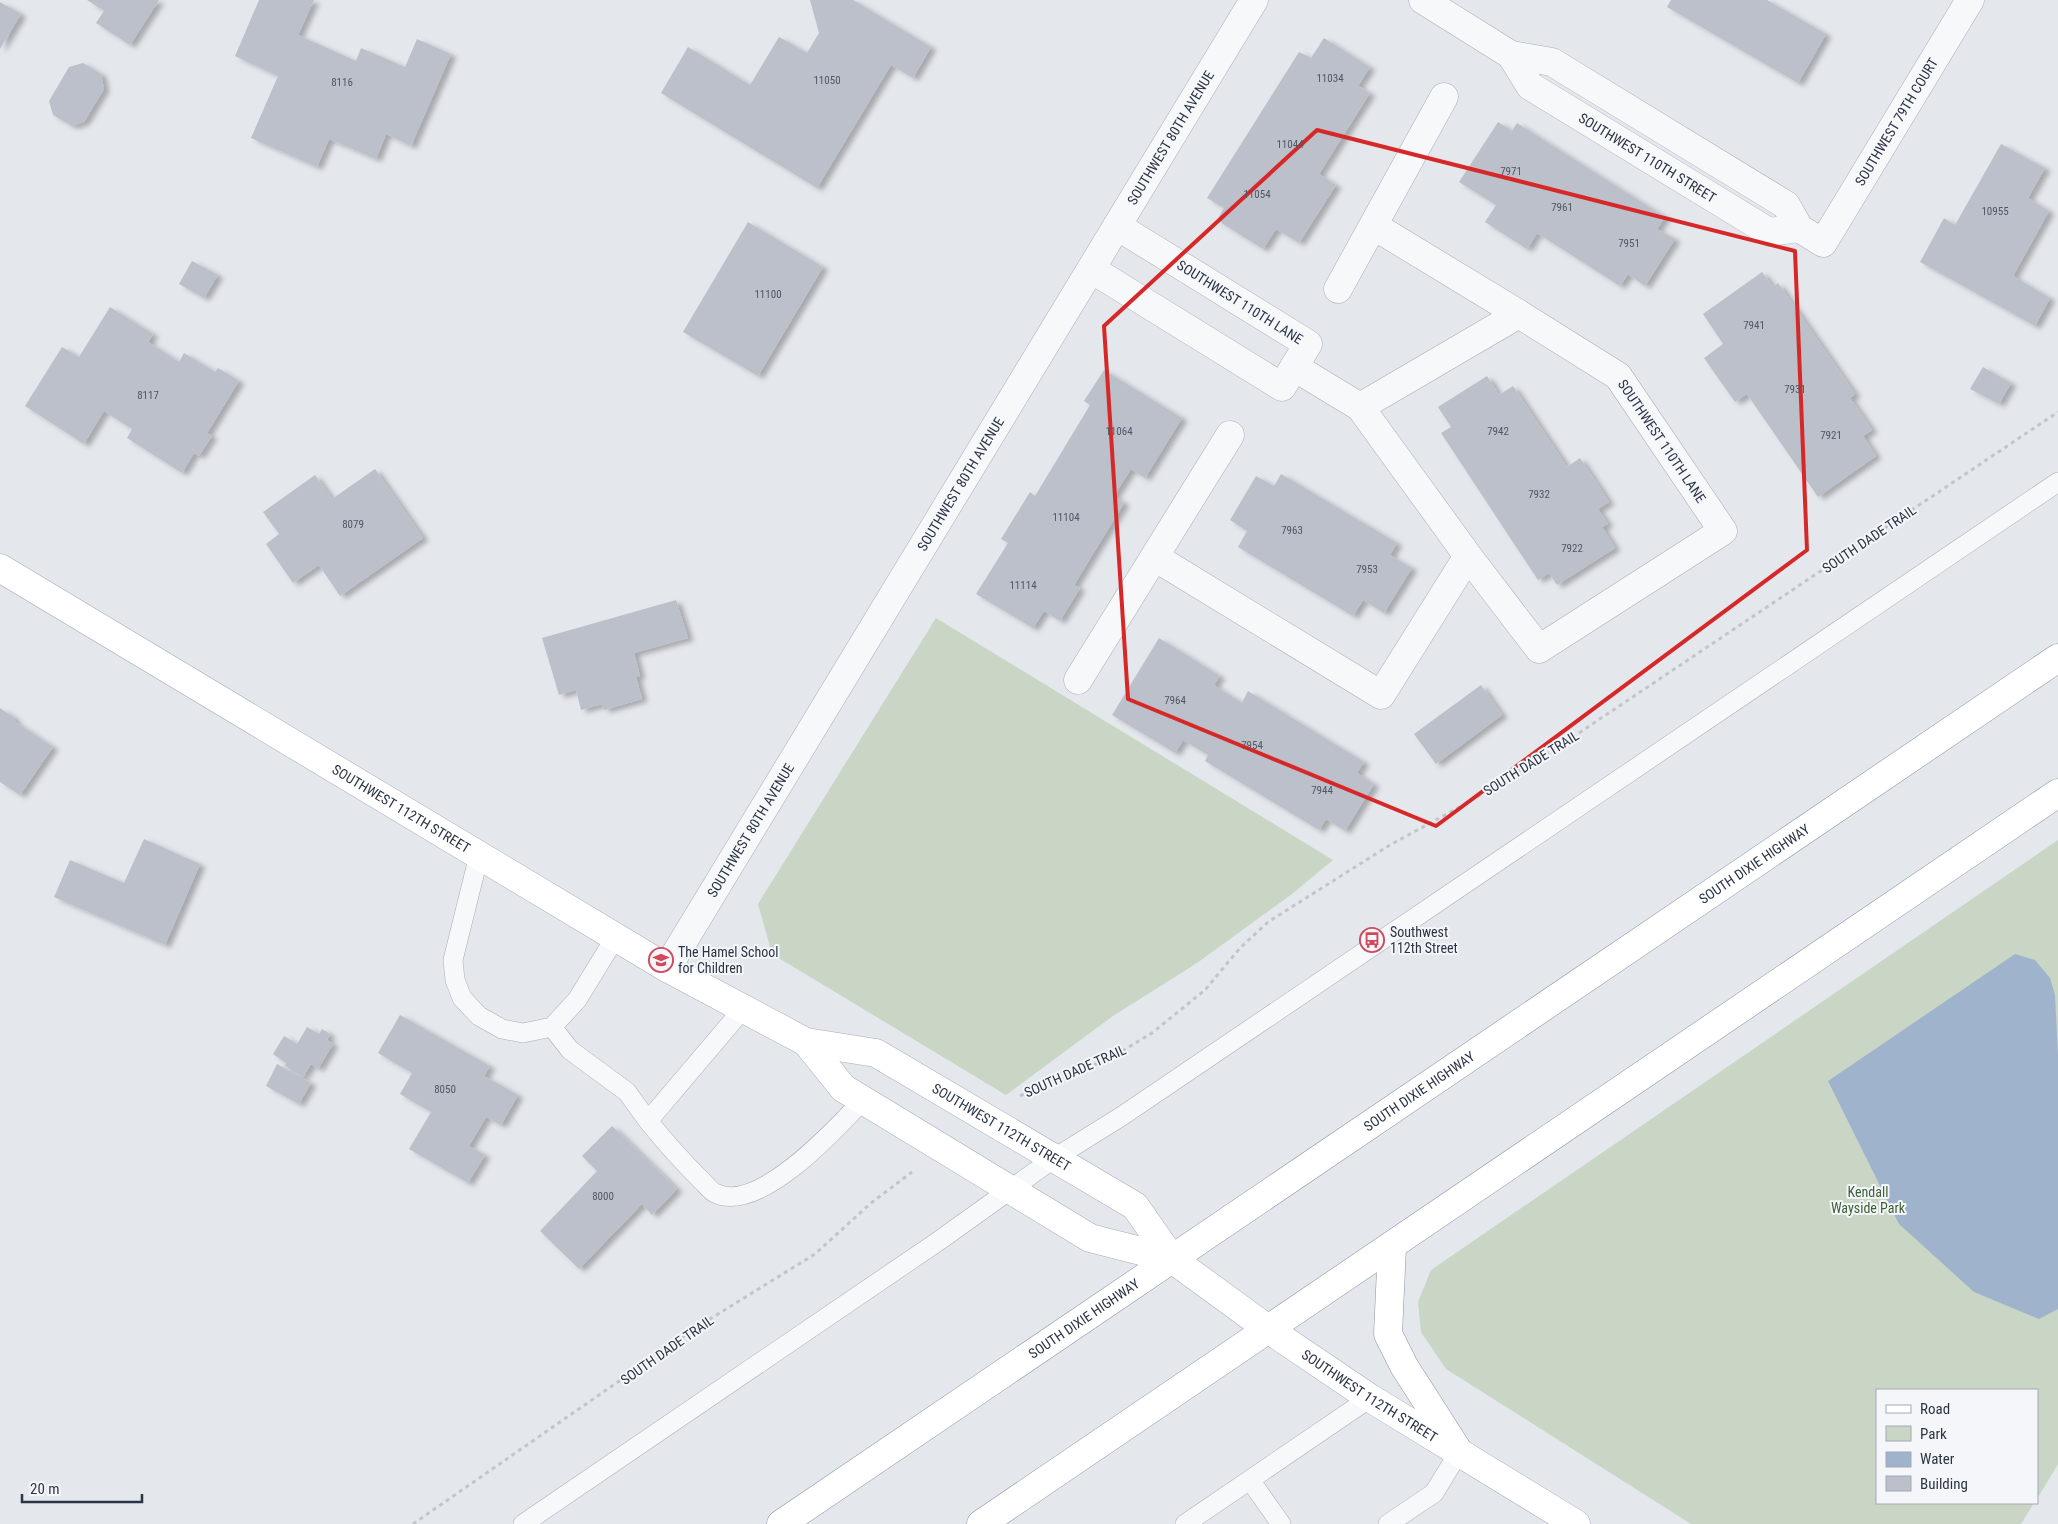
<svg xmlns="http://www.w3.org/2000/svg" width="2058" height="1524" font-family="'Roboto Condensed',sans-serif">
<defs>
<filter id="shadow"><feDropShadow dx="5.5" dy="3" stdDeviation="2.5" flood-color="#0004"/></filter>
</defs>
<rect width="100%" height="100%" fill="#e4e7ec"/>
<path fill="#c9d6c5" d="M 936,618 L 1333,860 L 1292,894 L 1197,963 L 1113,1016 L 1006,1095 L 772,954 L 758,904 Z
M 2058,840 L 2058,1464 L 2037,1499 L 2037,1390 L 1877,1390 L 1877,1503 L 2034,1503 L 2021,1524 L 1691,1524 L 1446,1369 L 1421,1332 L 1418,1302 L 1431,1270 Z"/>
<path fill="#9fb4cc" d="M 2015,954 L 2035,960 L 2050,978 L 2055,995 L 2058,1055 L 2058,1309 L 2039,1319 L 1974,1292 L 1899,1224 L 1828,1081 Z"/>
<path fill="#bbc0ca" filter="url(#shadow)" d="M 87,0 L 159,0 L 130,45 L 96,23 L 104,11 Z
M 259,0 L 314,0 L 298,35 L 356,61 L 361,48 L 405,67 L 417,39 L 451,54 L 411,146 L 386,134 L 376,159 L 329,139 L 317,167 L 251,138 L 278,76 L 235,56 Z
M 810,0 L 853,0 L 931,47 L 913,78 L 891,65 L 817,188 L 661,93 L 688,47 L 750,85 L 779,37 L 807,53 L 819,33 Z
M 1671,0 L 1767,0 L 1826,34 L 1798,83 L 1667,7 Z
M 0,2 L 21,14 L 0,49 Z
M 1324,38 L 1370,67 L 1358,86 L 1370,93 L 1319,174 L 1336,185 L 1299,243 L 1276,229 L 1263,249 L 1217,220 L 1224,208 L 1207,198 L 1299,52 L 1311,58 Z
M 83,63 L 101,74 L 104,89 L 84,122 L 72,126 L 53,115 L 49,101 L 69,67 Z
M 1498,122 L 1512,131 L 1517,123 L 1665,217 L 1657,229 L 1675,239 L 1645,286 L 1628,274 L 1620,286 L 1537,233 L 1527,249 L 1485,222 L 1496,205 L 1459,182 Z
M 2001,144 L 2045,168 L 2028,198 L 2049,211 L 2013,276 L 2050,298 L 2035,326 L 1920,262 L 1944,218 L 1955,225 Z
M 748,222 L 823,267 L 758,376 L 683,332 Z
M 192,261 L 218,275 L 204,298 L 179,284 Z
M 1762,272 L 1773,287 L 1778,283 L 1855,394 L 1850,398 L 1872,430 L 1863,436 L 1876,456 L 1818,497 L 1747,394 L 1735,402 L 1704,358 L 1723,344 L 1703,314 Z
M 110,307 L 153,334 L 148,342 L 179,362 L 184,353 L 215,372 L 218,368 L 239,381 L 207,433 L 212,436 L 199,456 L 194,453 L 182,473 L 127,438 L 132,429 L 104,411 L 84,444 L 25,406 L 62,347 L 79,357 Z
M 1983,367 L 2011,383 L 1999,404 L 1970,389 Z
M 1104,370 L 1182,418 L 1145,478 L 1131,469 L 1114,496 L 1124,503 L 1074,585 L 1080,588 L 1060,621 L 1044,611 L 1033,628 L 976,594 L 1008,543 L 1001,539 L 1030,492 L 1035,496 L 1090,405 L 1084,401 Z
M 1487,376 L 1499,395 L 1513,386 L 1567,467 L 1580,458 L 1609,502 L 1598,509 L 1608,524 L 1602,527 L 1615,548 L 1557,585 L 1549,573 L 1538,580 L 1441,433 L 1451,427 L 1438,407 Z
M 375,469 L 423,538 L 340,596 L 319,565 L 293,583 L 266,544 L 279,534 L 263,512 L 315,475 L 332,499 Z
M 1281,474 L 1397,543 L 1390,555 L 1412,568 L 1384,613 L 1363,600 L 1353,616 L 1238,547 L 1247,531 L 1230,520 L 1256,476 L 1274,486 Z
M 676,600 L 688,638 L 634,653 L 640,676 L 636,677 L 642,699 L 604,710 L 602,704 L 581,710 L 576,690 L 559,695 L 542,638 Z
M 1159,638 L 1220,676 L 1214,685 L 1242,703 L 1248,691 L 1364,762 L 1357,773 L 1374,784 L 1345,831 L 1326,819 L 1319,830 L 1205,761 L 1208,755 L 1183,740 L 1175,753 L 1112,715 Z
M 1481,685 L 1502,715 L 1436,764 L 1414,734 Z
M 0,708 L 15,718 L 14,721 L 53,747 L 20,795 L 0,782 Z
M 144,839 L 200,864 L 165,945 L 54,897 L 70,860 L 124,883 Z
M 400,1015 L 490,1066 L 484,1076 L 518,1095 L 501,1125 L 486,1117 L 469,1146 L 485,1155 L 468,1183 L 409,1149 L 431,1112 L 400,1094 L 412,1073 L 378,1053 Z
M 307,1027 L 319,1034 L 322,1029 L 330,1034 L 327,1040 L 333,1044 L 318,1069 L 311,1064 L 303,1077 L 285,1066 L 286,1063 L 273,1054 L 284,1036 L 297,1044 Z
M 277,1064 L 311,1083 L 299,1104 L 266,1086 Z
M 612,1126 L 677,1189 L 652,1215 L 642,1204 L 579,1269 L 540,1231 L 597,1171 L 582,1156 Z"/>
<g fill="none" stroke-linecap="round" stroke-linejoin="round">
<defs>
<path id="lane" d="M 479,855 L 453,960 L 455,980 L 462,998 L 479,1016 L 502,1029 L 523,1033 L 552,1027 L 577,1000 L 615,938
M 552,1027 L 570,1050 L 627,1092 L 648,1121 L 743,1009
M 648,1121 C 665,1142 682,1161 701,1180 C 706,1184 710,1191 715,1193 C 758,1215 836,1129 863,1100
M 1250,1480 L 1281,1524
M 523,1524 L 940,1240 L 1053,1159 L 1122,1116 L 2058,482
M 1185,1524 L 1370,1398
M 1388,1524 L 1434,1493 L 1459,1452"/>
<g id="street">
<path id="s1" d="M 1423,0 L 1511,55 L 1552,62 L 1786,205 L 1799,228 L 1823,243 L 1970,0"/>
<path id="s2" d="M 1511,55 L 1530,86 L 1769,232 L 1799,228"/>
<path d="M 1374,226 L 1519,314"/>
<path d="M 1091,269 L 1282,387 L 1308,344 L 1117,226"/>
<path d="M 1338,289 L 1444,97"/>
<path d="M 1294,367 L 1360,407 L 1468,556 L 1539,649 L 1723,531 L 1618,376 L 1519,314 L 1360,407"/>
<path d="M 1156,558 L 1381,695 L 1468,556"/>
<path d="M 1078,680 L 1230,435"/>
<path id="s3" d="M 667,968 L 1254,0"/>
</g>
<g id="secondary">
<path id="s4" d="M 0,568 L 667,968 L 806,1042 L 876,1053 L 1135,1206 L 1172,1259 L 1268,1329 L 1370,1398 L 1576,1524"/>
<path d="M 806,1042 L 843,1088 L 1090,1238 L 1172,1259"/>
</g>
<g id="highway">
<path d="M 1392,1247 L 1388,1334 L 1404,1366 L 1459,1452"/>
<path id="s5" d="M 781,1524 L 2058,658"/>
<path d="M 981,1524 L 2058,793"/>
</g>
</defs>
<use href="#lane" stroke="#a9aeb7" stroke-width="20"/>
<use href="#street" stroke="#a9aeb7" stroke-width="29"/>
<use href="#secondary" stroke="#a9aeb7" stroke-width="29"/>
<use href="#highway" stroke="#8b94a3" stroke-width="29"/>
<path stroke="#c2c5cb" stroke-width="3" stroke-dasharray="4 4" stroke-linecap="butt" d="M 1020,1096 L 1039,1086 L 1109,1059 L 1152,1033 L 1205,990 L 1240,948 L 1268,922 L 1390,845 L 1467,803 L 1564,743 L 2058,412
M 413,1524 L 697,1327 L 815,1254 L 871,1203 L 912,1172"/>
<use href="#lane" stroke="#f7f8fa" stroke-width="19"/>
<use href="#street" stroke="#f7f8fa" stroke-width="28"/>
<use href="#secondary" stroke="#fff" stroke-width="28"/>
<use href="#highway" stroke="#fff" stroke-width="28"/>
</g>
<path fill="none" stroke="#d62828" stroke-width="4" stroke-linejoin="round" d="M 1317,130 L 1795,251 L 1807,550 L 1436,826 L 1128,699 L 1104,326 Z"/>
<defs>
<symbol id="bus-ring" viewBox="-11 -11 22 22"><circle r="9.5" fill="#f4f6f9" stroke="#d1495b" stroke-width="1.5"/><path d="M-5-6H5V4H4V6H2V4H-2V6H-4V4H-5ZM-3.5-4V0h7V-4ZM-3.5 1.2v1.5H-2V1.2ZM2 1.2v1.5H3.5V1.2Z" fill="#d1495b"/></symbol>
<symbol id="school-ring" viewBox="-11 -11 22 22"><circle r="9.5" fill="#f4f6f9" stroke="#d1495b" stroke-width="1.5"/><path d="M0-5L7-2L0 1L-7-2ZM-4 1L0 2.5L4 1V4Q0 6-4 4Z" fill="#d1495b"/></symbol>
</defs>
<g fill-rule="evenodd">
<use href="#bus-ring" x="1358" y="926" width="28" height="28"/>
<use href="#school-ring" x="647" y="946" width="28" height="28"/>
</g>
<g text-anchor="middle" dominant-baseline="central" stroke-width="4" stroke-linejoin="round" paint-order="stroke">
<g font-size="11" fill="#4f5766">
<text x="1330" y="78">11034</text>
<text x="827" y="80">11050</text>
<text x="342" y="82">8116</text>
<text x="1290" y="144">11044</text>
<text x="1511" y="171">7971</text>
<text x="1257" y="194">11054</text>
<text x="1562" y="207">7961</text>
<text x="1995" y="211">10955</text>
<text x="1629" y="243">7951</text>
<text x="768" y="294">11100</text>
<text x="1754" y="325">7941</text>
<text x="1795" y="389">7931</text>
<text x="148" y="395">8117</text>
<text x="1119" y="431">11064</text>
<text x="1498" y="431">7942</text>
<text x="1831" y="435">7921</text>
<text x="1539" y="494">7932</text>
<text x="1066" y="517">11104</text>
<text x="353" y="524">8079</text>
<text x="1292" y="530">7963</text>
<text x="1572" y="548">7922</text>
<text x="1367" y="569">7953</text>
<text x="1023" y="585">11114</text>
<text x="1175" y="700">7964</text>
<text x="1252" y="745">7954</text>
<text x="1322" y="790">7944</text>
<text x="445" y="1089">8050</text>
<text x="603" y="1196">8000</text>
</g>
<g font-size="14" fill="#2b3445" stroke="#f4f6f9">
<text stroke="none"><textPath href="#s1" startOffset="616">SOUTHWEST 79TH COURT</textPath></text>
<text stroke="none"><textPath href="#s3" startOffset="971">SOUTHWEST 80TH AVENUE</textPath></text>
<text stroke="none"><textPath href="#s2" startOffset="174">SOUTHWEST 110TH STREET</textPath></text>
<text transform="translate(1240 302) rotate(32)">SOUTHWEST 110TH LANE</text>
<text transform="translate(1662 441) rotate(56)">SOUTHWEST 110TH LANE</text>
<text stroke="none"><textPath href="#s3" startOffset="566">SOUTHWEST 80TH AVENUE</textPath></text>
<text transform="translate(1869 539) rotate(-34)">SOUTH DADE TRAIL</text>
<text transform="translate(1531 763) rotate(-32)">SOUTH DADE TRAIL</text>
<text stroke="none"><textPath href="#s4" startOffset="468">SOUTHWEST 112TH STREET</textPath></text>
<text stroke="none"><textPath href="#s3" startOffset="161">SOUTHWEST 80TH AVENUE</textPath></text>
<text stroke="none"><textPath href="#s5" startOffset="1176">SOUTH DIXIE HIGHWAY</textPath></text>
<text transform="translate(1075 1071) rotate(-24)">SOUTH DADE TRAIL</text>
<text stroke="none"><textPath href="#s5" startOffset="771">SOUTH DIXIE HIGHWAY</textPath></text>
<text stroke="none"><textPath href="#s4" startOffset="1152">SOUTHWEST 112TH STREET</textPath></text>
<text stroke="none"><textPath href="#s5" startOffset="366">SOUTH DIXIE HIGHWAY</textPath></text>
<text transform="translate(667 1350) rotate(-35)">SOUTH DADE TRAIL</text>
<text stroke="none"><textPath href="#s4" startOffset="1612">SOUTHWEST 112TH STREET</textPath></text>
</g>
<g font-size="14" fill="#2b3445" stroke="#f4f6f9" text-anchor="start">
<text x="1390" y="932">Southwest<tspan x="1390" dy="16">112th Street</tspan></text>
<text x="678" y="952">The Hamel School<tspan x="678" dy="16">for Children</tspan></text>
</g>
<g font-size="14" fill="#3f6138" stroke="#f4f6f9">
<text x="1868" y="1192">Kendall<tspan x="1868" dy="16">Wayside Park</tspan></text>
</g>
</g>
<rect x="1876" y="1389" width="162" height="115" fill="#f4f6f9" stroke="#a4a8b1"/>
<rect x="1886" y="1405" width="25" height="8" fill="#ffffff" stroke="#a4a8b1"/>
<text x="1920" y="1414" font-size="15" fill="#2b3445">Road</text>
<rect x="1886" y="1426" width="25" height="15" fill="#c9d6c5" stroke="#a4a8b1"/>
<text x="1920" y="1439" font-size="15" fill="#2b3445">Park</text>
<rect x="1886" y="1452" width="25" height="15" fill="#9fb4cc" stroke="#a4a8b1"/>
<text x="1920" y="1464" font-size="15" fill="#2b3445">Water</text>
<rect x="1886" y="1476" width="25" height="15" fill="#bbc0ca" stroke="#a4a8b1"/>
<text x="1920" y="1489" font-size="15" fill="#2b3445">Building</text>
<path d="M22 1494v8h120v-8" fill="none" stroke="#2b3445" stroke-width="2.5"/>
<text x="30" y="1494" font-size="15" fill="#2b3445" stroke="#f4f6f9" stroke-width="4" paint-order="stroke">20 m</text>
</svg>
